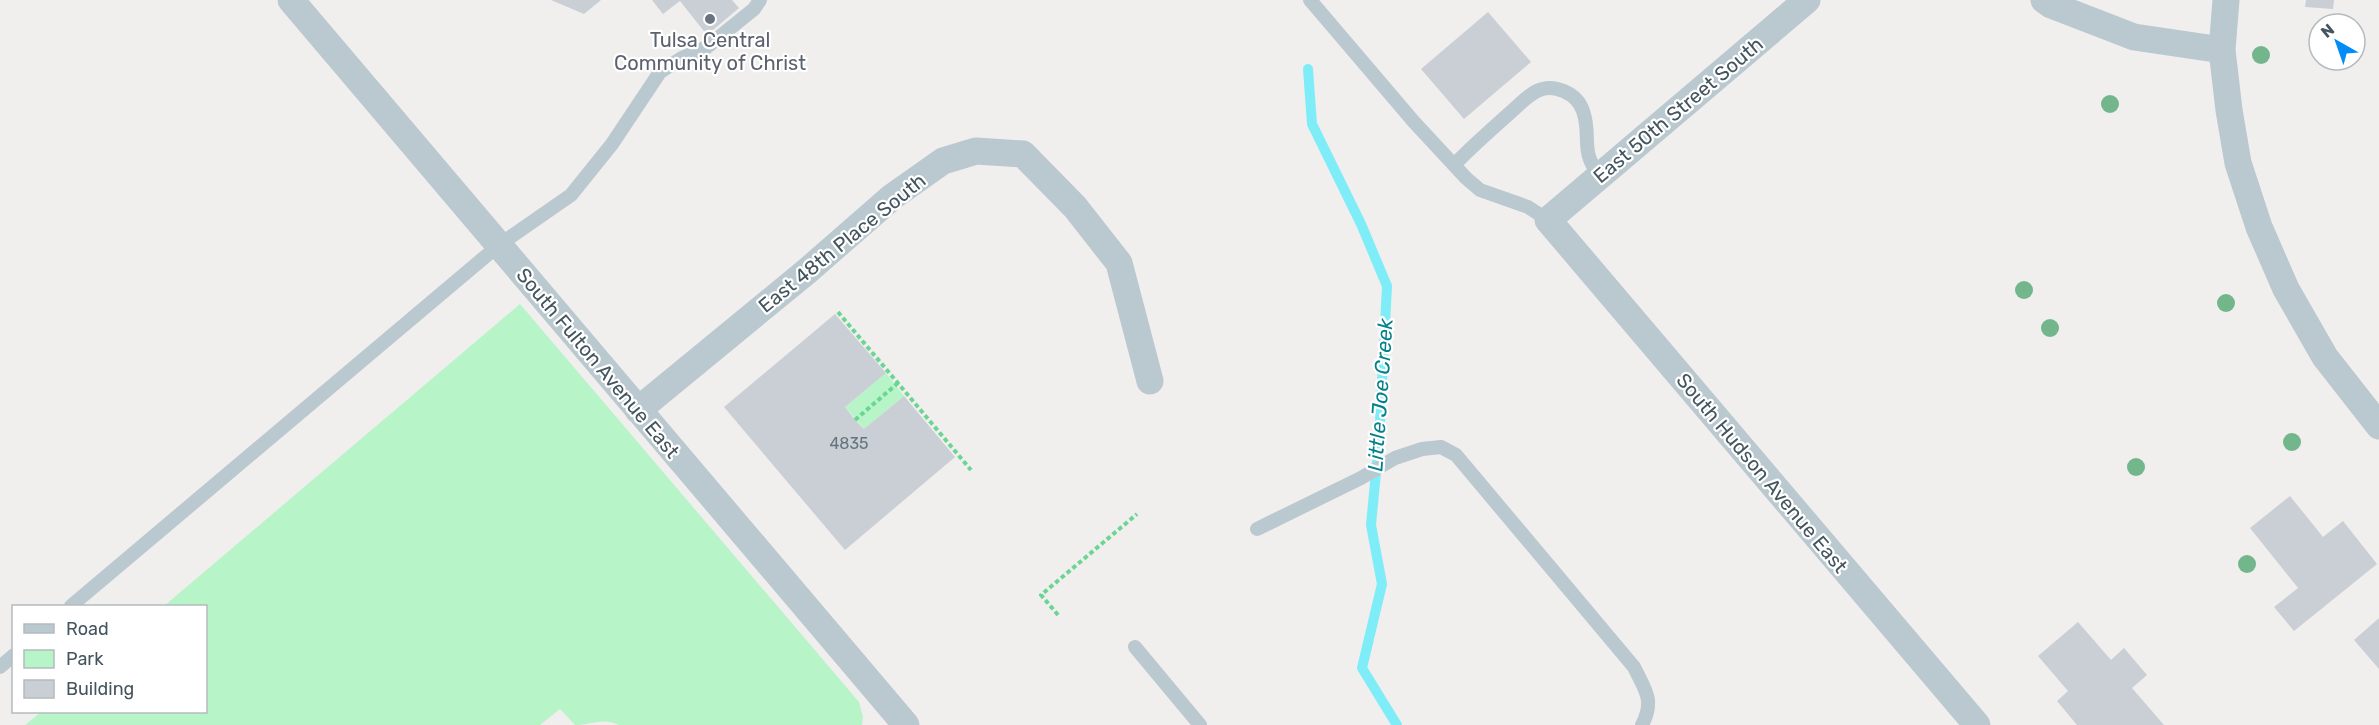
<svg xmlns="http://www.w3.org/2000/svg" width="2379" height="725" font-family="Rubik,sans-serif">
<rect width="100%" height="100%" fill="#f1eeee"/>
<path fill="#b7f4c7" d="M 520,304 L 859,702 L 863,717 L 862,725 L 619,725 C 603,717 591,725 575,725 L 560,709 L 540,725 L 25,725 L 41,712 L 206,712 L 206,606 L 164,606 Z
M 886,373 L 904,396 L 864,429 L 845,407 Z"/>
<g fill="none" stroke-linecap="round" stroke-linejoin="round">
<path stroke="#7fedf7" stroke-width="10" d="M 1308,69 L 1312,124 L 1361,224 L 1387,286 L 1379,441 L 1371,525 L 1382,584 L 1362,668 L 1397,725"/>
</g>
<path fill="#c9cfd4" d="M 551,0 L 601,0 L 584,14 Z
M 652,0 L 732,0 L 739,8 L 707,35 L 680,1 L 663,14 Z
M 2306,0 L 2334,0 L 2333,9 L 2305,7 Z
M 1488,12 L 1531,62 L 1464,119 L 1421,69 Z
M 835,314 L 886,373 L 845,407 L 855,420 L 864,429 L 904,396 L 955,457 L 845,550 L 724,407 Z
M 2290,496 L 2323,537 L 2343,521 L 2377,564 L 2294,631 L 2274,607 L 2298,588 L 2250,528 Z
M 2379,618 L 2379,669 L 2354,640 Z
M 2078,622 L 2111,660 L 2124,648 L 2147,675 L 2132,688 L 2164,725 L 2077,725 L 2057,701 L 2068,691 L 2038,656 Z"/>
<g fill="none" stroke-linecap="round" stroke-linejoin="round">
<path stroke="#6bd694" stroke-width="4" stroke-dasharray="4.5 3" stroke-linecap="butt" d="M 838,312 L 971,470
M 855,420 L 898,383
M 1058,615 L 1041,595 L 1137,514"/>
<path stroke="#bac8cf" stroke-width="14" d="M 1310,0 L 1414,122 L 1466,178 L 1480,190 L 1528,207 L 1548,220
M 1454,165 C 1472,146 1492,129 1512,111 C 1519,105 1528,95 1537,91 C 1554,83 1577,93 1583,111 C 1592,136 1579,151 1600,176
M 1257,529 L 1361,478 L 1395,458 L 1422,449 L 1441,447 L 1456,455 L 1634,667 C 1645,690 1655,700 1642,725
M 71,606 L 499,245 L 571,195 L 612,144 L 660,72 L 682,58 L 707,47 L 754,9 L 760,0
M 1135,647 L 1200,725
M 0,667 L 14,655"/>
<path stroke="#bac8cf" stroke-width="27" d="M 291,0 L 906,725
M 1807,0 L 1548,220 L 1977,725
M 2044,0 L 2051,5 L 2134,37 L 2222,50
M 2226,0 L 2222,50 L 2229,110 L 2238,163 L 2259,227 L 2286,289 L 2325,357 L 2379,426
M 638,410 L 806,272 L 892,197 L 943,161 L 976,151 L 1023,154 L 1075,207 L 1119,263 L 1150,381"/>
</g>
<g fill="#73b68b">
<circle cx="2261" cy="55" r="9"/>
<circle cx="2110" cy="104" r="9"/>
<circle cx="2024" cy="290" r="9"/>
<circle cx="2226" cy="303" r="9"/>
<circle cx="2050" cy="328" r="9"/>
<circle cx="2292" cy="442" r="9"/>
<circle cx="2136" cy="467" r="9"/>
<circle cx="2247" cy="564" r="9"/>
</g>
<circle fill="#6b7280" stroke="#fff" stroke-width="2" cx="710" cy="19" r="6"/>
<g text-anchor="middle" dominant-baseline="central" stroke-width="4.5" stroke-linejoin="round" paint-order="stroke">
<g font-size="16" fill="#65747c">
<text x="849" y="443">4835</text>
</g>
<g font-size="20" fill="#5b616d" stroke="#fff">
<text x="710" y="40">Tulsa Central<tspan x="710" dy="23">Community of Christ</tspan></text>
</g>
<g font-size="20" fill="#44555e" stroke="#fff">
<text transform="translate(1678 110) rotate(-40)">East 50th Street South</text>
<text transform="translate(842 243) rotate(-39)">East 48th Place South</text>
<text transform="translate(598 363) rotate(50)">South Fulton Avenue East</text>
<text transform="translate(1762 473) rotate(50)">South Hudson Avenue East</text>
</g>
<g font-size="21" font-style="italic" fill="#04818c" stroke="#fff">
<text transform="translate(1380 395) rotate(-86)">Little Joe Creek</text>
</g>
</g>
<rect x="12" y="605" width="195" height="108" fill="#ffffff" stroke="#b4bbbf" stroke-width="1.5"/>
<rect x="24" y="624" width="30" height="9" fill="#bac8cf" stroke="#b4bbbf" stroke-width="1.5"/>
<text x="66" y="635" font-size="18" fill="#44555e">Road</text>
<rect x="24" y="650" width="30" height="18" fill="#b7f4c7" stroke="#b4bbbf" stroke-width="1.5"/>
<text x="66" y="665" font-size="18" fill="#44555e">Park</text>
<rect x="24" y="680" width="30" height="18" fill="#c9cfd4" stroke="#b4bbbf" stroke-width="1.5"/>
<text x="66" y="695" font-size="18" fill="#44555e">Building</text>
<g transform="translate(2337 42) rotate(320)"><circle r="28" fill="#ffffff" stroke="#b4bbbf" stroke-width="1.5"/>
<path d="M0-4.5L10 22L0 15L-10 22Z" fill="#038cf6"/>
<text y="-9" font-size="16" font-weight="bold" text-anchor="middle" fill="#44555e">N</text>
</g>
</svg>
